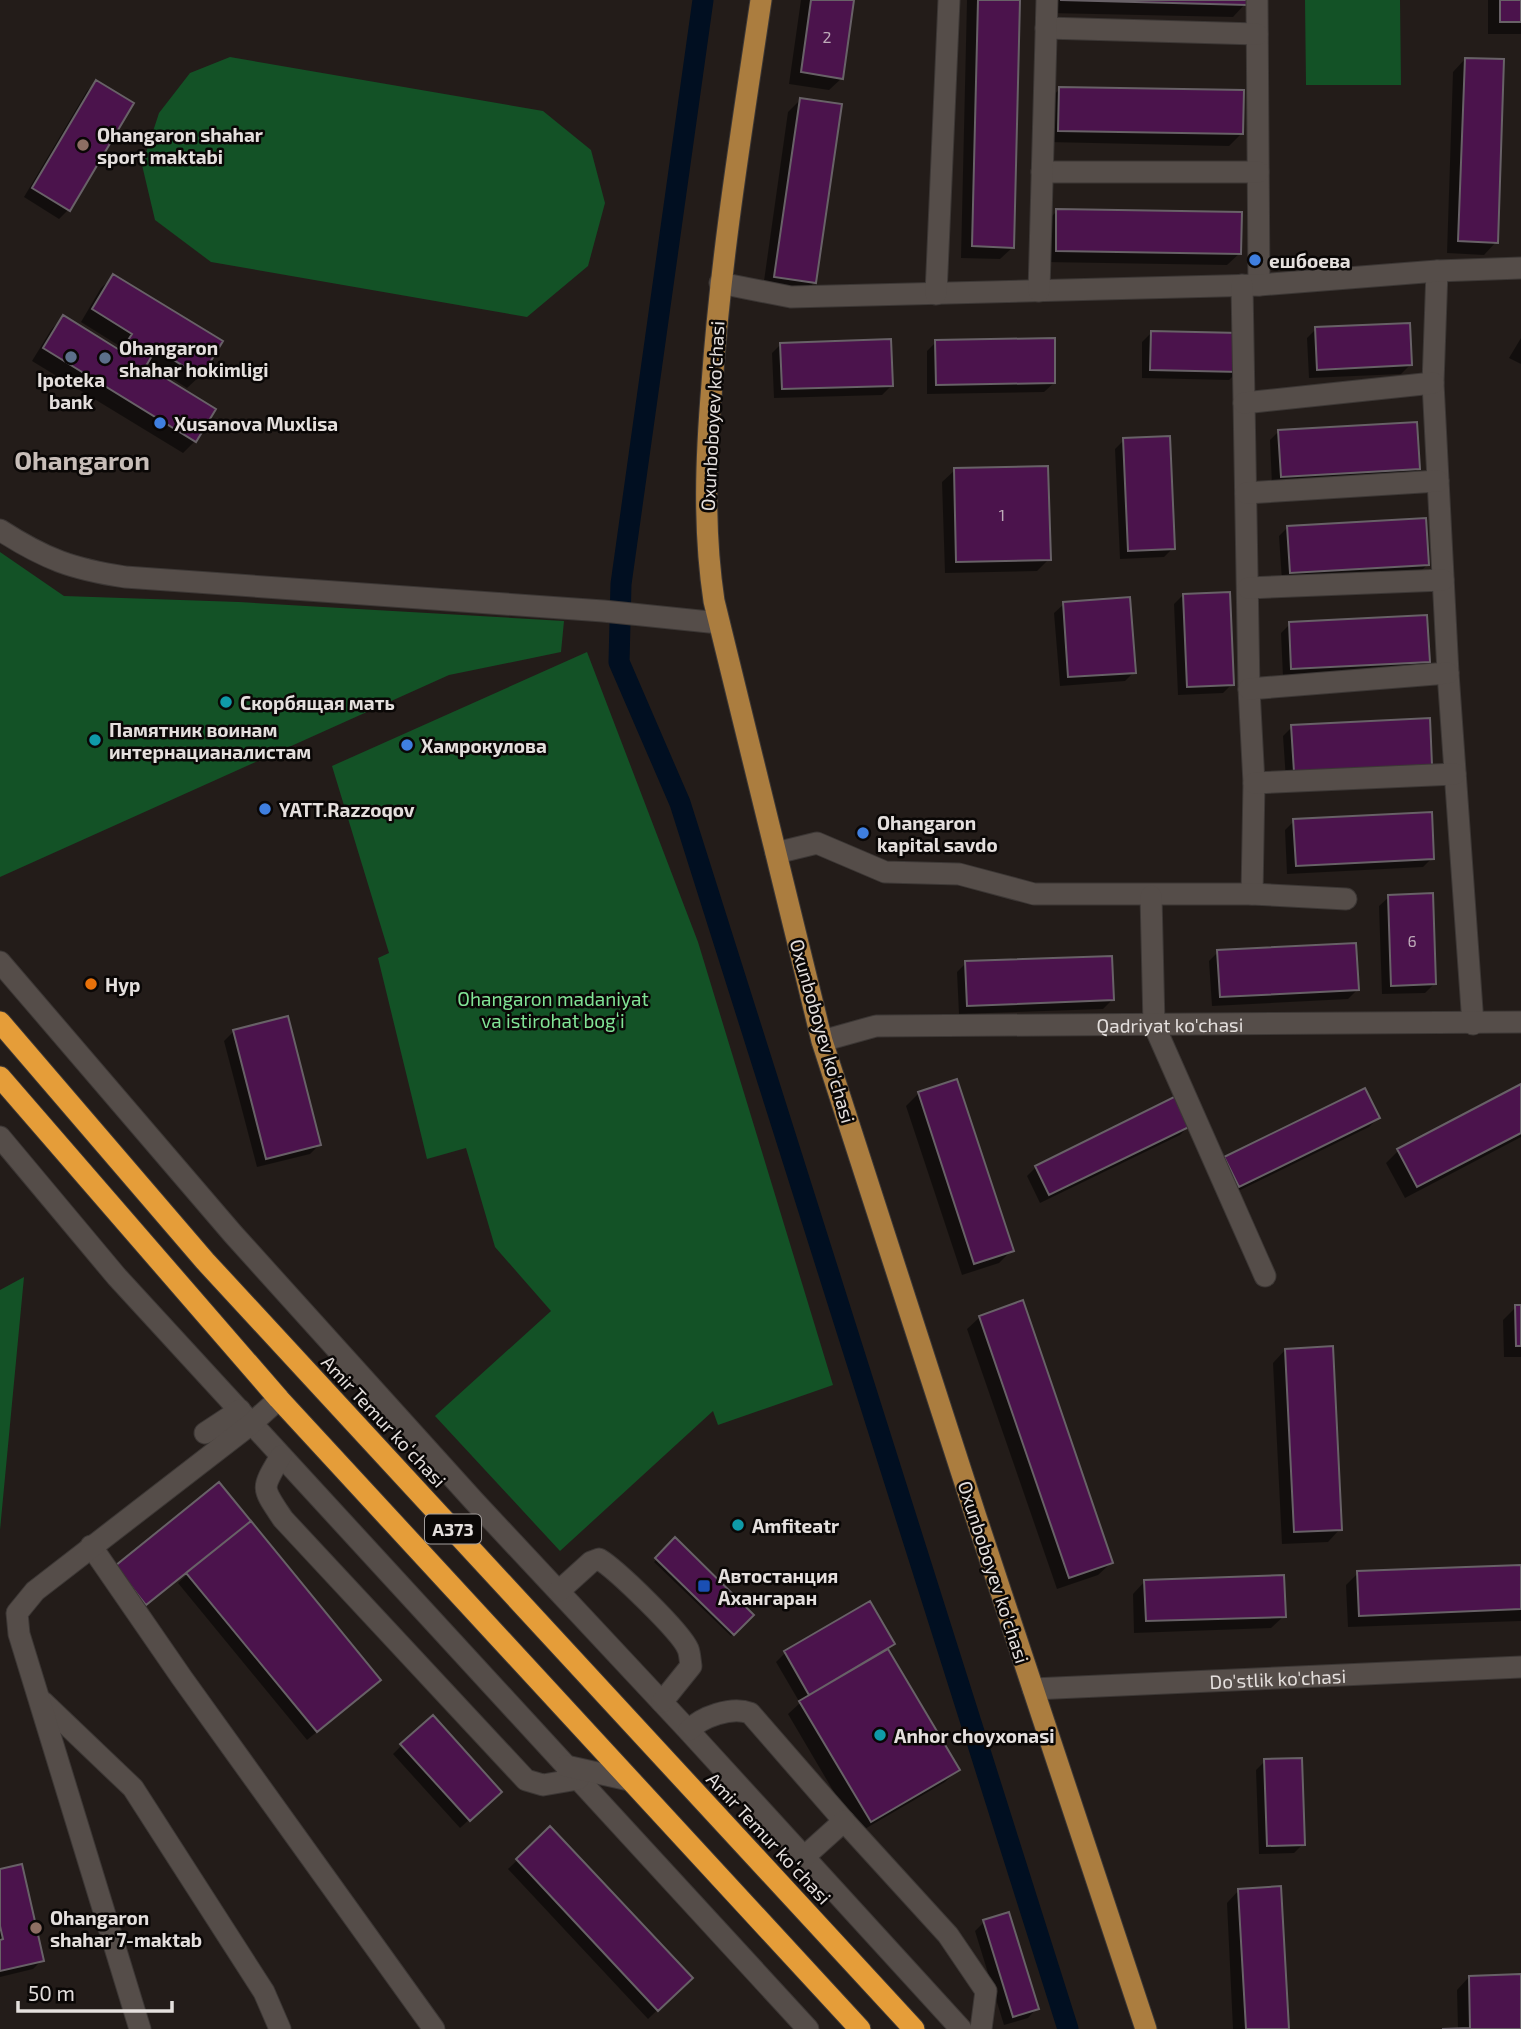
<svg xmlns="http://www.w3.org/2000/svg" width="1521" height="2029" font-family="'Exo 2',sans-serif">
<rect width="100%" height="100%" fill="#231c19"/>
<path fill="#135226" d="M 1305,0 L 1400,0 L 1401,85 L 1306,85 Z
M 230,57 L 543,111 L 591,150 L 605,203 L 588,266 L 527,317 L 211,262 L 155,220 L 142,165 L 159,113 L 190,73 Z
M 0,552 L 64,596 L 239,602 L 564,621 L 561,652 L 449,675 L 0,877 Z
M 587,652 L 698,942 L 833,1385 L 718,1425 L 713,1411 L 560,1551 L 435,1416 L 551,1311 L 495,1247 L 466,1148 L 427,1159 L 378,958 L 389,953 L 332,766 Z
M 24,1277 L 0,1530 L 0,1290 Z"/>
<path fill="#0007" d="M 801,0 L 852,0 L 842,78 L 829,90 L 789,84 Z
M 967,0 L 1019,0 L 1013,247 L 1000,259 L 961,258 Z
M 1049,0 L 1245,0 L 1245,4 L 1233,17 L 1048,13 Z
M 1488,0 L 1521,0 L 1521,34 L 1488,34 Z
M 1465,59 L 1496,242 L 1484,255 L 1447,253 L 1453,72 Z
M 96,82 L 68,210 L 59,219 L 24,197 L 87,91 Z
M 1060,89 L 1241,134 L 1229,146 L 1047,142 L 1047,101 Z
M 800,100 L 815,282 L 802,294 L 763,288 L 788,112 Z
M 1057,211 L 1240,253 L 1227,265 L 1044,262 L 1045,223 Z
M 114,276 L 200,376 L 187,388 L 146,362 L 143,366 L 195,441 L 183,453 L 32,361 L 51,330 L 63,317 L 118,351 L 121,347 L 81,322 L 101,288 Z
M 1316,329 L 1410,365 L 1401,374 L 1309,378 L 1307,338 Z
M 1151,333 L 1238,371 L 1229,380 L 1142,378 L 1142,342 Z
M 1521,338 L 1521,364 L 1509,358 Z
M 936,342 L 1054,383 L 1044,392 L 927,394 L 927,351 Z
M 781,344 L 891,386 L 882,395 L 774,398 L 772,353 Z
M 1279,431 L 1418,469 L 1409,478 L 1272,485 L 1270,440 Z
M 1124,440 L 1173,548 L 1164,557 L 1120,559 L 1115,449 Z
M 955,470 L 1049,559 L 1037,571 L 945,573 L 942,482 Z
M 1288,527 L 1427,565 L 1418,574 L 1282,581 L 1279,536 Z
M 1183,595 L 1232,684 L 1223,693 L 1178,695 L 1174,604 Z
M 1064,604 L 1134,672 L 1125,681 L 1060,686 L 1054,613 Z
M 1290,624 L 1428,661 L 1419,671 L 1283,677 L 1281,633 Z
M 1428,720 L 1286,780 L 1283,736 L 1292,727 Z
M 1294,821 L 1432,858 L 1423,867 L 1287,874 L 1285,830 Z
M 1389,897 L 1434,984 L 1425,993 L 1382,994 L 1379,906 Z
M 1218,952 L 1357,990 L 1348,999 L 1212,1006 L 1209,961 Z
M 966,963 L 1112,1000 L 1103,1009 L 959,1014 L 957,972 Z
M 287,1018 L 319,1145 L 310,1154 L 257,1167 L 224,1041 L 233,1032 Z
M 1521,1086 L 1521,1137 L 1405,1198 L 1386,1163 L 1398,1151 Z
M 919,1093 L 1012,1250 L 999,1263 L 962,1275 L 906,1106 Z
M 1378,1118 L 1369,1127 L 1230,1195 L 1216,1167 L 1225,1158 Z
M 1189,1126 L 1180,1135 L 1040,1203 L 1027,1176 L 1036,1167 Z
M 1516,1307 L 1521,1307 L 1521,1357 L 1504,1357 L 1503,1320 Z
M 980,1317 L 1111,1563 L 1098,1575 L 1057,1589 L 967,1329 Z
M 1285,1350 L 1340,1529 L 1328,1542 L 1282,1544 L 1273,1363 Z
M 219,1484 L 379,1680 L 307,1740 L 178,1583 L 189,1573 L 188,1571 L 143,1606 L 114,1570 Z
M 675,1540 L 751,1615 L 731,1636 L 654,1562 Z
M 1521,1566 L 1521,1621 L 1348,1627 L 1346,1585 L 1358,1573 Z
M 1145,1581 L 1284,1616 L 1271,1628 L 1134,1633 L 1133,1594 Z
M 869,1603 L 893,1644 L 887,1650 L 958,1769 L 945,1782 L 858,1833 L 788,1714 L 800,1703 L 776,1662 L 785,1653 Z
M 402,1745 L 491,1800 L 460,1828 L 393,1754 Z
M 1265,1761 L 1303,1844 L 1294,1853 L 1259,1854 L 1256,1770 Z
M 550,1829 L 691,1978 L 648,2019 L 508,1869 Z
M 0,1871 L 42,1960 L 33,1969 L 0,1977 Z
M 1239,1890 L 1287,2029 L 1233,2029 L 1227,1903 Z
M 984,1922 L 1037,2008 L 1028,2018 L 1004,2025 L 975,1931 Z
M 1521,1976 L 1521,2029 L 1458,2029 L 1457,1990 L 1469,1977 Z"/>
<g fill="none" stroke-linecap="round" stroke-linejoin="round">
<path stroke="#010f21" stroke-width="21" d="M 703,0 L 621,584 L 619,662 L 680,803 L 1068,2029"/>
</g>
<path fill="#4b134c" stroke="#686167" stroke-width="2" d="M 811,0 L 854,0 L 843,79 L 801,72 Z
M 978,0 L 1020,0 L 1014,248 L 972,246 Z
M 1060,0 L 1247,0 L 1247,5 Z
M 1500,0 L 1521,0 L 1521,22 L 1500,22 Z
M 1465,58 L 1504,59 L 1498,243 L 1458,241 Z
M 96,80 L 134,103 L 70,211 L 32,188 Z
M 1059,87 L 1244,90 L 1243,134 L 1058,131 Z
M 800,98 L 842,104 L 816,283 L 774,277 Z
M 1056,209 L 1242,212 L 1241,254 L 1056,251 Z
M 113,274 L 223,341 L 201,377 L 156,349 L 146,366 L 216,409 L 196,442 L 43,348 L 63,315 L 121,351 L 132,334 L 92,309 Z
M 1410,323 L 1412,365 L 1317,370 L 1315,327 Z
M 1151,331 L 1240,333 L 1240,372 L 1150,370 Z
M 1055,338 L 1055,383 L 936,385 L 935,340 Z
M 891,339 L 893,386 L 782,389 L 780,343 Z
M 1417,422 L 1420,469 L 1281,477 L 1278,430 Z
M 1170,436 L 1175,549 L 1128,551 L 1123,438 Z
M 1048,466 L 1051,560 L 956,562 L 954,468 Z
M 1426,518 L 1429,565 L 1290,573 L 1287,526 Z
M 1230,592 L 1234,685 L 1187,687 L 1183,594 Z
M 1130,597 L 1136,673 L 1068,677 L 1063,602 Z
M 1427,615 L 1430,662 L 1291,669 L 1289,622 Z
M 1430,718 L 1432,765 L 1294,772 L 1291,725 Z
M 1432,812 L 1434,859 L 1296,866 L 1293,819 Z
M 1433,893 L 1436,984 L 1391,986 L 1388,895 Z
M 1356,943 L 1359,990 L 1220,997 L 1217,950 Z
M 1112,956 L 1114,1000 L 967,1006 L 965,961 Z
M 288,1016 L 321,1145 L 266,1159 L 233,1030 Z
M 957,1079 L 1014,1251 L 974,1264 L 918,1092 Z
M 1521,1084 L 1521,1133 L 1417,1187 L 1397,1149 Z
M 1365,1088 L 1380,1118 L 1239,1187 L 1224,1157 Z
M 1176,1096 L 1191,1126 L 1049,1195 L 1035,1166 Z
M 1023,1300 L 1113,1563 L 1069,1578 L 979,1316 Z
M 1515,1305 L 1521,1305 L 1521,1346 L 1516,1346 Z
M 1333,1346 L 1342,1530 L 1294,1532 L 1285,1349 Z
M 219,1482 L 251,1521 L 146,1605 L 115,1566 Z
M 251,1521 L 381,1680 L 317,1732 L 186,1573 Z
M 675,1537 L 754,1615 L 734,1635 L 655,1558 Z
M 1521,1565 L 1521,1609 L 1359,1616 L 1357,1571 Z
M 1284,1575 L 1286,1617 L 1146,1621 L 1144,1580 Z
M 870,1601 L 895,1644 L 809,1695 L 784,1651 Z
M 888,1649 L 960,1770 L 871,1822 L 799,1701 Z
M 433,1715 L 502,1792 L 470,1821 L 400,1744 Z
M 1302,1758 L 1305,1845 L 1267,1846 L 1264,1759 Z
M 550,1826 L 693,1978 L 658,2011 L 516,1859 Z
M 22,1864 L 44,1961 L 0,1971 L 0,1940 L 3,1939 L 0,1926 L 0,1869 Z
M 1281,1886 L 1289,2029 L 1246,2029 L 1238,1889 Z
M 1009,1912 L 1039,2009 L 1013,2017 L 983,1920 Z
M 1521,1974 L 1521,2029 L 1442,2029 L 1470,2028 L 1469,1976 Z"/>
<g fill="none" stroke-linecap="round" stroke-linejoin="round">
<defs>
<g id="minor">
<path d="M 1257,0 L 1259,285"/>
<path d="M 1046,28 L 1257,34"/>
<path d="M 1042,172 L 1258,172"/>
<path d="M 1437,271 L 1433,383 L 1448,673 L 1473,1024"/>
<path d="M 720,283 L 791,297 L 1259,285 L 1437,271 L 1521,268"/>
<path d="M 1242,285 L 1249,689 L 1254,783 L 1252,894"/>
<path d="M 1039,291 L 1047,0"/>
<path d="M 936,294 L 949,0"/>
<path d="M 1244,403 L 1433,383"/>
<path d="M 1246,493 L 1438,481"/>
<path d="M 0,530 C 45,559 72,569 125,577 L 603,611 L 719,623"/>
<path d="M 1248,588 L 1443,580"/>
<path d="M 1249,689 L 1448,673"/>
<path d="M 1254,783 L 1455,774"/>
<path d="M 776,853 L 817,843 L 885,872 L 959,874 L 1034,894 L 1252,894 L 1346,899"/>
<path d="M 1151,896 L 1154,1025 L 1265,1276"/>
<path d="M 0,962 L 233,1234 L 474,1501 L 687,1729 L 961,2029"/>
<path id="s1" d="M 822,1041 L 876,1026 L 1521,1022"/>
<path d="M 0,1137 L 117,1277 L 808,2029"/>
<path d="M 205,1433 L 240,1410"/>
<path d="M 281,1456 C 261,1490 261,1486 283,1519 L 526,1780 L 543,1785 L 578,1779"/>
<path d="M 91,1546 L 182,1678 L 434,2029"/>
<path d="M 559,1591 L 591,1562 L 599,1559 C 616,1569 681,1632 688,1649 C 690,1654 690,1660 691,1666 L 662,1702"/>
<path id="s2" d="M 1033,1689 L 1521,1667"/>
<path d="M 43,1702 L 133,1788 L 264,1992 L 280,2029"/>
<path d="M 689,1730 C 702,1717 731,1706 750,1713 L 844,1821 L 948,1935 L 986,1991 L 981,2029"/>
<path d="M 566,1766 L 629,1780"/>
<path d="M 804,1857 L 844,1821"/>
<path d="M 140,2029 L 19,1634 L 17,1613 L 35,1591 L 251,1424 L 279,1399"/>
</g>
<path id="major" d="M 761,0 C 742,128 721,255 712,384 C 706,457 703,528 714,601 L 822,1041 L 976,1517 L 1146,2029"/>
<path id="highway" d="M 0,1022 L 205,1261 L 914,2029
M 0,1077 L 279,1399 L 860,2029"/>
</defs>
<use href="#minor" stroke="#3c3735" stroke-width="23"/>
<use href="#major" stroke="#3c3735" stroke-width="23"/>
<use href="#highway" stroke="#3c3735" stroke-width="23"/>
<use href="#minor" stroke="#554d49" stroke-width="21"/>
<use href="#major" stroke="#ab7d3f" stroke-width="21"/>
<use href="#highway" stroke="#e59d39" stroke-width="21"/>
</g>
<g fill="#8d6e63" stroke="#0a0706" stroke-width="2.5">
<circle cx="83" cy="145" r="7"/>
<circle cx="36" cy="1928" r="7"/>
</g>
<g fill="#3f7fe0" stroke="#0a0706" stroke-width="2.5">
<circle cx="1255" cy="260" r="7"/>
<circle cx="160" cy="423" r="7"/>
<circle cx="407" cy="745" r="7"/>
<circle cx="265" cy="809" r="7"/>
<circle cx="863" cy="833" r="7"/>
</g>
<g fill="#5c6f8a" stroke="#0a0706" stroke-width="2.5">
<circle cx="71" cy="357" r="7"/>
<circle cx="105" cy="358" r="7"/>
</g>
<g fill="#0f9aa8" stroke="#0a0706" stroke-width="2.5">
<circle cx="226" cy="702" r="7"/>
<circle cx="95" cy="740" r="7"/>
<circle cx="738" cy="1525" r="7"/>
<circle cx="880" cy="1735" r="7"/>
</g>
<circle fill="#e8710a" stroke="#0a0706" stroke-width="2.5" cx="91" cy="984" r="7"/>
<rect fill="#1a4fb4" stroke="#0a0706" stroke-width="2.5" x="697" y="1579" width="14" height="14" rx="3.5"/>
<g text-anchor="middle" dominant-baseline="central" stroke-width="5" stroke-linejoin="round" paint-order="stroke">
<g font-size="16" fill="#beacb9">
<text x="827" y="36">2</text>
<text x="1002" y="514">1</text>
<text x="1412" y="940">6</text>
</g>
<rect fill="#0a0706" stroke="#a39e9c" stroke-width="2" x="425" y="1514.5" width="56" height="29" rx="5"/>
<g font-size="18" font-weight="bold" fill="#e4dfdd">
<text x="453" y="1529">A373</text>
</g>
<g font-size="19" font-weight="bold" fill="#e4dfdd" stroke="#0a0706" text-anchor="start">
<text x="97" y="134">Ohangaron shahar<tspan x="97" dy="22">sport maktabi</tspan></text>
<text x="1269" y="260">ешбоева</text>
<text x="119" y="347">Ohangaron<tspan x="119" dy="22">shahar hokimligi</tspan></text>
<text x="71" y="379" text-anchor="middle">Ipoteka<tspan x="71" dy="22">bank</tspan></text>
<text x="174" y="423">Xusanova Muxlisa</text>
<text x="240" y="702">Скорбящая мать</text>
<text x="109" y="729">Памятник воинам<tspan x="109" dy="22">интернацианалистам</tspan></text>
<text x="421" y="745">Хамрокулова</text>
<text x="279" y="809">YATT.Razzoqov</text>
<text x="877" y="822">Ohangaron<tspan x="877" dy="22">kapital savdo</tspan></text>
<text x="105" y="984">Нур</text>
<text x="752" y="1525">Amfiteatr</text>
<text x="718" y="1575">Автостанция<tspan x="718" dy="22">Ахангаран</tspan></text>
<text x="894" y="1735">Anhor choyxonasi</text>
<text x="50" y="1917">Ohangaron<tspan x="50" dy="22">shahar 7-maktab</tspan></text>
</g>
<g font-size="19" fill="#e4dfdd" stroke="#0a0706">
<text transform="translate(712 416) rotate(-87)">Oxunboboyev ko'chasi</text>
<text stroke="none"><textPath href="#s1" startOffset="350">Qadriyat ko'chasi</textPath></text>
<text transform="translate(823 1031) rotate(74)">Oxunboboyev ko'chasi</text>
<text transform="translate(384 1421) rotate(47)">Amir Temur koʻchasi</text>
<text transform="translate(994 1572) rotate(72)">Oxunboboyev ko'chasi</text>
<text stroke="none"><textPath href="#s2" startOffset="245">Do'stlik ko'chasi</textPath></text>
<text transform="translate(769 1838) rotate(47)">Amir Temur koʻchasi</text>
</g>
<g font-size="19" fill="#81e496" stroke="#0a0706">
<text x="553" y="998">Ohangaron madaniyat<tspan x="553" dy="22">va istirohat bogʻi</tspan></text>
</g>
<g font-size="26" font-weight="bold" fill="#c7bdb8" stroke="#0a0706">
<text x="82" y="459">Ohangaron</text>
</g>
</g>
<path d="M18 2001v10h154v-10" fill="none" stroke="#e4dfdd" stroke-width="3.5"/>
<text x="28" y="2001" font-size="21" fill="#e4dfdd" stroke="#0a0706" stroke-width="5" paint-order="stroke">50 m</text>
</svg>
